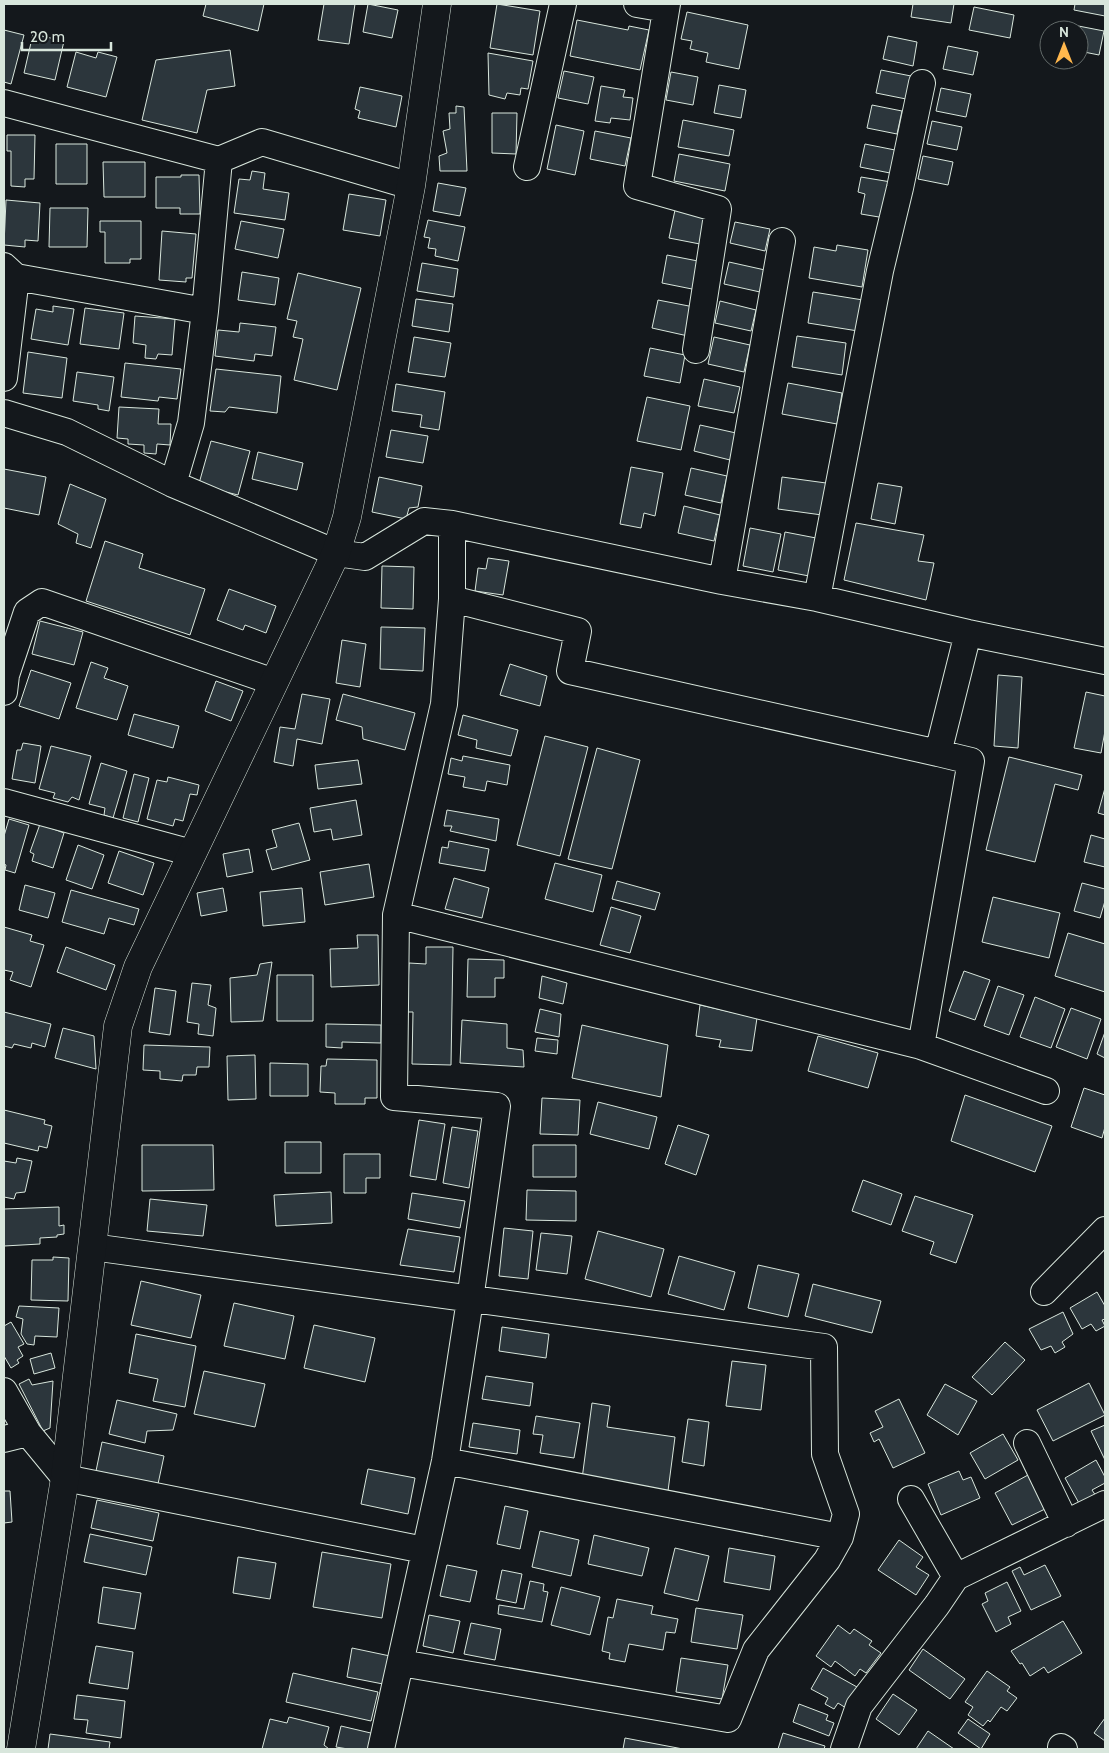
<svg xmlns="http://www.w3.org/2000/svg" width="1109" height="1753" font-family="Cabin,sans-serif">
<rect width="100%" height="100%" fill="#14181c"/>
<path fill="#2c363c" stroke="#d8e6dc" d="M 206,4 L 264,4 L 258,31 L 203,16 Z
M 324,4 L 355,4 L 349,44 L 318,40 Z
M 368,4 L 398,10 L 392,38 L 363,32 Z
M 497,4 L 540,11 L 533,55 L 490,48 Z
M 913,4 L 954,4 L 951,23 L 911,17 Z
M 1075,4 L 1105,4 L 1105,16 L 1074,10 Z
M 974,7 L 1014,15 L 1010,38 L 969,30 Z
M 687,12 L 748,25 L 739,69 L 706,62 L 708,53 L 690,49 L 692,41 L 681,39 Z
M 577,20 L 628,30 L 629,26 L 649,30 L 640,70 L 570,56 Z
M 1063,23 L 1104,31 L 1099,55 L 1079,51 L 1079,30 L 1062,30 Z
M 4,30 L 24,35 L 11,84 L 4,82 Z
M 33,34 L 64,41 L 55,80 L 24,73 Z
M 888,36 L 917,42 L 913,66 L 883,59 Z
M 948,46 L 978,52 L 973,75 L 943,69 Z
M 230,50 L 235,86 L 207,90 L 197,133 L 142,120 L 156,60 Z
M 76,52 L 96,58 L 98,52 L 117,57 L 106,97 L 67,87 Z
M 488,53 L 533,61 L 528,89 L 521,88 L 520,95 L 507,93 L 505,99 L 489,95 Z
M 881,70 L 911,76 L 906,99 L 876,93 Z
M 564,71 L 594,77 L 588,104 L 558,98 Z
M 671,72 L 698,77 L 693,105 L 666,100 Z
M 719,85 L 746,90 L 741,118 L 714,113 Z
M 601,86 L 625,90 L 623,97 L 633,98 L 630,120 L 611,118 L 610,123 L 595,121 Z
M 360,87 L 402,96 L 396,127 L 358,118 L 360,111 L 355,109 Z
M 941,88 L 971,94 L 966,117 L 936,111 Z
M 872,105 L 902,111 L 897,134 L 867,128 Z
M 456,106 L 464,107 L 467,171 L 440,171 L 439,156 L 447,153 L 443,131 L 450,129 L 449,113 L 456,113 Z
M 492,113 L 517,113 L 516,154 L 492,153 Z
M 683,120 L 734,130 L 729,156 L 678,147 Z
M 932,121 L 962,127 L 957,150 L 927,144 Z
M 556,125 L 584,131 L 575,175 L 547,169 Z
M 595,131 L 631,138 L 625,166 L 590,159 Z
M 7,135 L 35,135 L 34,179 L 25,179 L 25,187 L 11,186 L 11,151 L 7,151 Z
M 56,144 L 87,144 L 87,184 L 56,184 Z
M 865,144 L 895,150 L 890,173 L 860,167 Z
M 679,154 L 730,164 L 725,191 L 674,181 Z
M 923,156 L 953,162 L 948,185 L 918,179 Z
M 103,162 L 145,162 L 145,197 L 104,197 Z
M 252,171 L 265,173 L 263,189 L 289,193 L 285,220 L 234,213 L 239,179 L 250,180 Z
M 181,175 L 199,175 L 200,214 L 180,214 L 180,208 L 156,208 L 156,177 L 181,177 Z
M 861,177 L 891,182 L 885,218 L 861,214 L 865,194 L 858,192 Z
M 438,183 L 466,188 L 460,216 L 433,211 Z
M 349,194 L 386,200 L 380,236 L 343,230 Z
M 6,200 L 40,203 L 38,241 L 25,240 L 25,247 L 4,245 Z
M 50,208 L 88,208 L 87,247 L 49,247 Z
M 675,210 L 711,217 L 705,245 L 669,238 Z
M 428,220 L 465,227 L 458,261 L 435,256 L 436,249 L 428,248 L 430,238 L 424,237 Z
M 100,221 L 141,221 L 141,259 L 130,259 L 130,263 L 105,263 L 105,232 L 100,232 Z
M 241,221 L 284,229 L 278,258 L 235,249 Z
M 735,222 L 770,229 L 765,251 L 730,243 Z
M 162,231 L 196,234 L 192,278 L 186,278 L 186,282 L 159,280 Z
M 837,245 L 868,250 L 862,287 L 809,278 L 814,247 L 836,251 Z
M 667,255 L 703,262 L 697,290 L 662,283 Z
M 729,262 L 765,270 L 760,292 L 724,284 Z
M 422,263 L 458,269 L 454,297 L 417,291 Z
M 242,272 L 279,278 L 275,305 L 238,300 Z
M 298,273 L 361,288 L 337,390 L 294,380 L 303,339 L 293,337 L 297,321 L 287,319 Z
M 813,292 L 863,300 L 858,331 L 808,323 Z
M 416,299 L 453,304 L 449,332 L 412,326 Z
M 658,300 L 694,307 L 688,336 L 652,328 Z
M 720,301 L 756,310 L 751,331 L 715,323 Z
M 53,306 L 74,309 L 68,345 L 31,339 L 36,309 L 53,312 Z
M 85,308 L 124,313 L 119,349 L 80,344 Z
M 135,316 L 175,319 L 172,355 L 158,354 L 156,359 L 145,358 L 146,345 L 133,343 Z
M 240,323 L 276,327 L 272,356 L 255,354 L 254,361 L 215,356 L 218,330 L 239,332 Z
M 797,336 L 846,343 L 842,375 L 792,367 Z
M 414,337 L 451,343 L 445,377 L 408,372 Z
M 714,337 L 750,345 L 744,372 L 708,364 Z
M 650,348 L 685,355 L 680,383 L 644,376 Z
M 28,352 L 67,358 L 62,398 L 23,393 Z
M 125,363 L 181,369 L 177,399 L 159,397 L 158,401 L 121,397 Z
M 216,369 L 281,376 L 277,413 L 229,407 L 225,412 L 210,411 Z
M 77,372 L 114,377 L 109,411 L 98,409 L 98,405 L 73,401 Z
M 704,379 L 740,387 L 734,413 L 698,406 Z
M 788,383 L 842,393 L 837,424 L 782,414 Z
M 396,384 L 445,392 L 439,430 L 420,427 L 422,415 L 392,411 Z
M 647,397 L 690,406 L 681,450 L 637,441 Z
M 119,407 L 159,409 L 158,424 L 171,424 L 170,445 L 157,444 L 156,454 L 144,453 L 144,445 L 128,444 L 128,439 L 117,438 Z
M 700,425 L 736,433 L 730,460 L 694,451 Z
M 391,430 L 428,436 L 423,463 L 386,457 Z
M 211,441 L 250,451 L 238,495 L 226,492 L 224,499 L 198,487 Z
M 258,452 L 303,463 L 297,490 L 252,479 Z
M 631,467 L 663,473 L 655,516 L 644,513 L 641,528 L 620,524 Z
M 691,468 L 727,476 L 721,503 L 685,495 Z
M 4,469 L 46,477 L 39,515 L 4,508 Z
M 379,477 L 422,486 L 418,507 L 409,508 L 406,519 L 372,512 Z
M 782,477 L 826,483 L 822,515 L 778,509 Z
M 878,483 L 902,487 L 895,524 L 871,519 Z
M 70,484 L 106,499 L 91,548 L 76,543 L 78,534 L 58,524 Z
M 684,506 L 720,515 L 714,541 L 678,533 Z
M 856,523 L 924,535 L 918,561 L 934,563 L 926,600 L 844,580 Z
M 750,528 L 781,534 L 773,572 L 743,566 Z
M 785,532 L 816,538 L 809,576 L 778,570 Z
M 105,541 L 143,554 L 139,568 L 205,589 L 190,635 L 86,601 Z
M 488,558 L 509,561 L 503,595 L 475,591 L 478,568 L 486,569 Z
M 382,566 L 414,567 L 413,609 L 381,608 Z
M 229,589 L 276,606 L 266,633 L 245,625 L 243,630 L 217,620 Z
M 40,621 L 83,632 L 74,665 L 32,654 Z
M 381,627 L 425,628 L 423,671 L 380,669 Z
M 342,640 L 366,644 L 360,687 L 336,683 Z
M 91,662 L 108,668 L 104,678 L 128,686 L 117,720 L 76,708 Z
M 510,664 L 547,676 L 540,706 L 500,695 Z
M 31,670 L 71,683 L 59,719 L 19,706 Z
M 998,675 L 1022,677 L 1018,748 L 994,746 Z
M 216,681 L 243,691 L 231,721 L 205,711 Z
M 1086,692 L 1105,696 L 1105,731 L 1101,753 L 1074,748 Z
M 302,694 L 330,699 L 322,744 L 297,739 L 293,766 L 274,762 L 280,727 L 295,729 Z
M 343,694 L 415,713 L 405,750 L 363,739 L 362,727 L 336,720 Z
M 134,714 L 179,726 L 173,748 L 128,735 Z
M 463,715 L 518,730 L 511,756 L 476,748 L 477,740 L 458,735 Z
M 545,736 L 588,747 L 560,856 L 517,845 Z
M 23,743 L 41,746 L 35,783 L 12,779 L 17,750 L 21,750 Z
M 51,746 L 91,756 L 79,800 L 72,797 L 68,802 L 53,798 L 55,793 L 39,789 Z
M 597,748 L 640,760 L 612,869 L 568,859 Z
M 463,756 L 510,765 L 507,785 L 487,781 L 485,791 L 463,787 L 465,777 L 448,774 L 451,758 L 462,761 Z
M 1009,757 L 1082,775 L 1078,790 L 1055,784 L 1035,862 L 986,850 Z
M 358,760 L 362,784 L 318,789 L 315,765 Z
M 101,763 L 127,771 L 113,818 L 104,815 L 105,808 L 89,804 Z
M 134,774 L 149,778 L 138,822 L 123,818 Z
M 168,777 L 199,785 L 197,795 L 190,794 L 183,821 L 175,819 L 173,826 L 147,819 L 157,780 L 167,782 Z
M 1105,788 L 1105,815 L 1098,813 Z
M 356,800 L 362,835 L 333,840 L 331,829 L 314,832 L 310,808 Z
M 447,810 L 499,819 L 496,841 L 450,831 L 452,826 L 444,826 Z
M 9,819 L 29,825 L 15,873 L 5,870 L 6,865 L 4,864 L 4,836 Z
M 299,823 L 310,860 L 272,870 L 266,850 L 277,847 L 272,830 Z
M 40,824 L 64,833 L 53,868 L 32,861 L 34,854 L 30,852 Z
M 1091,835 L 1105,839 L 1105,867 L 1084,862 Z
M 449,841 L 489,849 L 485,871 L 439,863 L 442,847 L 448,848 Z
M 78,845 L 104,855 L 92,889 L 66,880 Z
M 249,849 L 253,872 L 227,877 L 223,854 Z
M 119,851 L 154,863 L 143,895 L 108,883 Z
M 555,863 L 602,875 L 593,912 L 545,899 Z
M 369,864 L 374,897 L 325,905 L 320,872 Z
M 454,878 L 489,888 L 482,918 L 445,909 Z
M 617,881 L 660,893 L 655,910 L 612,899 Z
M 1082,883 L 1105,889 L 1105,901 L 1100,918 L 1074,911 Z
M 25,885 L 55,893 L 48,918 L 19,910 Z
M 223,888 L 227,911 L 201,916 L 197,893 Z
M 302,888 L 305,922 L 263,926 L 260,892 Z
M 71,890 L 139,909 L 134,925 L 109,918 L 104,934 L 62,922 Z
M 993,897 L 1060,913 L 1049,958 L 982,942 Z
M 611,907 L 641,916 L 630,953 L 600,945 Z
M 4,927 L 32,935 L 30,941 L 44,945 L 31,987 L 10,980 L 13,972 L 4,970 Z
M 1068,933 L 1105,944 L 1105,992 L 1055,976 Z
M 357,935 L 378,935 L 379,985 L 331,987 L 330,949 L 358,948 Z
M 66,947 L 115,965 L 106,990 L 57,972 Z
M 426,947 L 453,947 L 451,1065 L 412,1064 L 413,1012 L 407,1012 L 409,963 L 426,964 Z
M 468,959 L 504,960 L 504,978 L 495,978 L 495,997 L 467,997 Z
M 272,962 L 263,1021 L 231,1022 L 230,978 L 257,975 L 260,964 Z
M 964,971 L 990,980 L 975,1020 L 949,1011 Z
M 277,975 L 313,975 L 313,1021 L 277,1021 Z
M 542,976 L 567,983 L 563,1004 L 539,998 Z
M 192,983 L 211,985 L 208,1005 L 216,1008 L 213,1036 L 198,1034 L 199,1024 L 187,1022 Z
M 998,986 L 1024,995 L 1009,1035 L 984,1026 Z
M 155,988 L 176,991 L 170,1035 L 149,1032 Z
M 1035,997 L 1065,1009 L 1051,1048 L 1020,1037 Z
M 700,1005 L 757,1018 L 752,1051 L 719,1047 L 721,1040 L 696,1036 Z
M 1071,1008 L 1101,1019 L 1087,1059 L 1056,1047 Z
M 540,1009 L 561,1014 L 559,1037 L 535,1032 Z
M 4,1012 L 51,1024 L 45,1047 L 32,1043 L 31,1048 L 14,1044 L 12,1048 L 4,1046 Z
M 462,1020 L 507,1024 L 507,1048 L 523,1050 L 524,1067 L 460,1063 Z
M 326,1024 L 381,1025 L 381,1043 L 342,1042 L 342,1048 L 326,1047 Z
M 582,1025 L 668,1045 L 661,1097 L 572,1078 Z
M 63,1028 L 94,1036 L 96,1069 L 55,1058 Z
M 1105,1032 L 1105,1058 L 1097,1054 Z
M 818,1036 L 878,1053 L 868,1088 L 808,1071 Z
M 537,1038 L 558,1040 L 557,1054 L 535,1051 Z
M 144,1045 L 210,1047 L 209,1067 L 197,1067 L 196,1075 L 183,1075 L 182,1081 L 160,1079 L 160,1071 L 143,1070 Z
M 255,1055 L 256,1099 L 228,1100 L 227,1056 Z
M 327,1059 L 377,1060 L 377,1098 L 365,1098 L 365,1104 L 335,1104 L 335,1093 L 320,1092 L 321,1066 L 326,1066 Z
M 270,1063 L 308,1064 L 308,1096 L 270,1096 Z
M 1084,1088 L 1105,1095 L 1105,1127 L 1102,1138 L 1071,1127 Z
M 965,1095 L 1052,1126 L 1035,1172 L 951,1141 Z
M 542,1098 L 580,1100 L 578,1135 L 540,1134 Z
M 598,1102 L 657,1117 L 649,1149 L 590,1134 Z
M 4,1110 L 45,1120 L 44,1124 L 52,1126 L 47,1148 L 39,1146 L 38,1151 L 4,1143 Z
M 419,1120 L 445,1124 L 436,1180 L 410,1176 Z
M 678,1125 L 709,1135 L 696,1175 L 665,1164 Z
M 452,1127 L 478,1131 L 469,1188 L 443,1183 Z
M 285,1142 L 321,1142 L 321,1173 L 285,1173 Z
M 142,1145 L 213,1145 L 214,1190 L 142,1191 Z
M 533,1145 L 576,1145 L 576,1177 L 533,1177 Z
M 344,1154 L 380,1154 L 380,1178 L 366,1178 L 366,1193 L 344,1193 Z
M 17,1158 L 32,1161 L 25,1192 L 16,1193 L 14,1199 L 4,1197 L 4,1161 L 16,1163 Z
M 863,1180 L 902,1194 L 891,1225 L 852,1211 Z
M 527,1190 L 576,1191 L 576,1221 L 526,1220 Z
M 331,1192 L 332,1223 L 276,1226 L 274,1195 Z
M 412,1193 L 465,1201 L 460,1228 L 408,1219 Z
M 915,1196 L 973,1215 L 956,1263 L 930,1254 L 934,1242 L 902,1231 Z
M 150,1199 L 207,1205 L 203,1236 L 147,1231 Z
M 59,1207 L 59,1226 L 64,1225 L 64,1234 L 57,1235 L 57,1237 L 40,1238 L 40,1244 L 4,1246 L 4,1209 Z
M 504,1228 L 533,1231 L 528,1279 L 499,1276 Z
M 408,1229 L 460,1237 L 454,1272 L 400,1265 Z
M 598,1231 L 664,1249 L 651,1297 L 585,1279 Z
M 541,1233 L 572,1236 L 567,1274 L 536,1270 Z
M 679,1256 L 735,1272 L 724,1310 L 668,1294 Z
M 53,1257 L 69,1258 L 68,1301 L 31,1300 L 32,1260 L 53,1260 Z
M 758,1265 L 799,1274 L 788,1317 L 748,1308 Z
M 141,1281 L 201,1295 L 191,1338 L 131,1325 Z
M 813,1284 L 881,1301 L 872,1333 L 805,1316 Z
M 1097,1292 L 1105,1306 L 1105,1319 L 1102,1320 L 1105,1326 L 1096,1331 L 1091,1324 L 1082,1329 L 1070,1308 Z
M 234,1303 L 294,1316 L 285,1359 L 224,1346 Z
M 19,1306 L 59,1308 L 57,1337 L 35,1336 L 34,1345 L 27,1344 L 21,1334 L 23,1319 L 16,1317 Z
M 1063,1312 L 1073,1334 L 1062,1342 L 1065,1347 L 1055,1353 L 1051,1346 L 1041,1350 L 1029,1329 Z
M 11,1322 L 24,1344 L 18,1347 L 23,1356 L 17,1360 L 19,1363 L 11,1368 L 4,1356 L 4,1326 Z
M 314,1325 L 375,1338 L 365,1382 L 304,1368 Z
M 502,1327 L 549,1334 L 546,1358 L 499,1351 Z
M 136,1334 L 196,1346 L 185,1407 L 153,1401 L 158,1379 L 129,1373 Z
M 1005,1342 L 1025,1360 L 992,1395 L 972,1377 Z
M 51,1353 L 55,1368 L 34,1374 L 30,1359 Z
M 732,1361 L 766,1365 L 761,1410 L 726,1406 Z
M 204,1371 L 265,1384 L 255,1427 L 194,1414 Z
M 486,1376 L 533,1383 L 530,1406 L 482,1399 Z
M 29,1379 L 32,1385 L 53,1381 L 50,1428 L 43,1431 L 19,1384 Z
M 1089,1383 L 1105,1415 L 1053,1441 L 1037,1410 Z
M 945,1384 L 977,1401 L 958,1435 L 927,1415 Z
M 899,1399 L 925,1453 L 893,1468 L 879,1439 L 874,1442 L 870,1433 L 883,1427 L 875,1411 Z
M 117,1400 L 177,1414 L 173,1430 L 147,1431 L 145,1443 L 109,1434 Z
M 592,1403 L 610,1406 L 607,1427 L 675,1437 L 668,1491 L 582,1479 Z
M 536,1416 L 580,1423 L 574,1458 L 540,1453 L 543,1435 L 533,1434 Z
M 688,1419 L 709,1422 L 704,1466 L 682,1462 Z
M 473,1423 L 520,1430 L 517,1454 L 469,1447 Z
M 1105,1425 L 1105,1460 L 1091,1431 Z
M 1003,1434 L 1018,1460 L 985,1479 L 970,1453 Z
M 102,1442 L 164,1456 L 158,1484 L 96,1471 Z
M 1096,1460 L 1105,1477 L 1105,1483 L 1092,1490 L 1096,1496 L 1080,1505 L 1065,1478 Z
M 368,1469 L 415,1478 L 408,1514 L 361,1504 Z
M 959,1471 L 963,1480 L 971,1477 L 980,1498 L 941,1515 L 928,1484 Z
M 1028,1475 L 1045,1509 L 1012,1525 L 995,1493 Z
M 4,1491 L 10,1491 L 12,1522 L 4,1523 Z
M 97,1500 L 159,1513 L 153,1541 L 91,1528 Z
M 505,1506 L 528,1511 L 520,1549 L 497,1544 Z
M 540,1531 L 579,1540 L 571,1576 L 532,1567 Z
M 90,1534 L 152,1547 L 146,1575 L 84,1562 Z
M 594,1535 L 649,1548 L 642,1576 L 588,1564 Z
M 899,1540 L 923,1557 L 916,1567 L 929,1575 L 916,1595 L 878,1570 Z
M 675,1548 L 709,1556 L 698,1601 L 664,1593 Z
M 729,1548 L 775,1556 L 770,1590 L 724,1582 Z
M 322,1552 L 391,1564 L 382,1618 L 313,1607 Z
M 238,1557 L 276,1563 L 270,1599 L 233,1593 Z
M 447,1565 L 477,1571 L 470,1602 L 440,1596 Z
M 1045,1565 L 1061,1596 L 1031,1610 L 1012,1571 L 1020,1567 L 1024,1575 Z
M 502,1570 L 522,1574 L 516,1603 L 496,1599 Z
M 530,1581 L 544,1584 L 543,1591 L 548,1592 L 542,1622 L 498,1614 L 499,1605 L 524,1609 Z
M 1007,1582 L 1021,1611 L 1008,1617 L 1011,1624 L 996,1632 L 982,1604 L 988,1601 L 985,1593 Z
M 103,1587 L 141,1593 L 135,1629 L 98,1623 Z
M 561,1587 L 600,1597 L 590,1635 L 551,1625 Z
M 617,1599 L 653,1606 L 651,1614 L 678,1619 L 675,1633 L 666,1632 L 663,1650 L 629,1644 L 625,1662 L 609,1659 L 610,1653 L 602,1651 L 608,1617 L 613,1618 Z
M 696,1608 L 743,1615 L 737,1649 L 691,1642 Z
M 429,1615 L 460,1621 L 453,1653 L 423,1646 Z
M 1063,1621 L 1082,1653 L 1048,1673 L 1044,1667 L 1030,1676 L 1022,1663 L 1020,1664 L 1011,1651 Z
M 471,1623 L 501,1629 L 495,1660 L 464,1654 Z
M 838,1625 L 850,1634 L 854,1629 L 872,1641 L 869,1645 L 881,1653 L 866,1673 L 860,1669 L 855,1676 L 835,1661 L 831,1667 L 816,1656 Z
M 96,1646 L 133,1652 L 128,1689 L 89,1683 Z
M 352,1648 L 390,1656 L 383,1684 L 347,1677 Z
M 923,1649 L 965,1679 L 950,1699 L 909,1670 Z
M 681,1658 L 728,1665 L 722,1699 L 676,1692 Z
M 823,1668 L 857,1687 L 846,1708 L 838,1703 L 834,1709 L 825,1704 L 828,1698 L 811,1689 Z
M 987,1671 L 1010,1687 L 1007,1691 L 1017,1698 L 1007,1711 L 1001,1707 L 990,1722 L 988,1720 L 983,1726 L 968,1715 L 973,1707 L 965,1702 Z
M 293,1673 L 378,1692 L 371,1721 L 286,1702 Z
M 893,1694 L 917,1710 L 899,1735 L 876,1719 Z
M 77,1695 L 125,1701 L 121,1738 L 86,1733 L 88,1720 L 74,1719 Z
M 799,1704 L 828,1715 L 826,1720 L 834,1723 L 829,1736 L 793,1722 Z
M 289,1717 L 329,1727 L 324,1745 L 329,1749 L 262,1749 L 270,1719 L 287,1723 Z
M 1105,1718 L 1105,1741 L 1094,1733 Z
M 968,1719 L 990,1734 L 981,1749 L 958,1733 Z
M 341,1726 L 375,1734 L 371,1749 L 348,1749 L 336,1747 Z
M 928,1731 L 954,1749 L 916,1749 Z
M 783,1733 L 825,1746 L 824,1749 L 778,1749 Z
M 50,1734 L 110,1742 L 109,1749 L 48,1749 Z
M 625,1738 L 683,1749 L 623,1749 Z"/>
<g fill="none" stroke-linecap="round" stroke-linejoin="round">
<defs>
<path id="minor" d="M 637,4 L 666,9
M 667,4 L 637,186 L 718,209 L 696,350
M 4,103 L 219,160 L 205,311 L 191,423 L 173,484
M 219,160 L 262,142 L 411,186
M 527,167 L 563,4
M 4,266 L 16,277 L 4,378
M 16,277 L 205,311
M 4,413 L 67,432 L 173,484 L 336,553 L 365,557 L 424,521 L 452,524 L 722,581 L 817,598 L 968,633 L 1105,661
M 722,581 L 782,241
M 817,598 L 880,271 L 900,188 L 922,83
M 452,599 L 578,631 L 570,671 L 938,753
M 4,692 L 6,675 L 27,612 L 42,602 L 274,682
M 4,802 L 192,853
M 396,915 L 921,1046 L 1046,1091
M 921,1046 L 971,761 L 938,753 L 968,633
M 92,1247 L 824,1347 L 825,1454 L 846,1514 L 840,1537 L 827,1560 L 756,1650 L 728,1719 L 401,1663
M 1044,1292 L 1105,1230
M 4,1391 L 28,1433 L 65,1478 L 424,1550
M 4,1439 L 28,1433
M 1027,1443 L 1066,1524
M 445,1461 L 840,1537
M 911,1499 L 956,1577
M 1061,1747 L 1064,1749
M 381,1749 L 445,1461 L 470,1300 L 497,1106 L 394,1097 L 396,915 L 444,704 L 452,599 L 452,524
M 844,1749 L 859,1706 L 937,1605 L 956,1577 L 1105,1504"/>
<path id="tertiary" d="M 21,1749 L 65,1478 L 118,1026 L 138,967 L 336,553 L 347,517 L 411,186 L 437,4"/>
</defs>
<use href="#minor" stroke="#d8e6dc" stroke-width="28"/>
<use href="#tertiary" stroke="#d8e6dc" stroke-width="29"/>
<use href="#minor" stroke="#14181c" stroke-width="26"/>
<use href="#tertiary" stroke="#14181c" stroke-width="28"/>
</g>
<rect width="1109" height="1753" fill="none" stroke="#d8e6dc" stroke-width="10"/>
<g transform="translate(1064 45)"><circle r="24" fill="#14181c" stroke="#626a69"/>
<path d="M0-4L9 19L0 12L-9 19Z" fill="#ffb74d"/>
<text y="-8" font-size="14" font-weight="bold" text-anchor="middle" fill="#d8e6dc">N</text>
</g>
<path d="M22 42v8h89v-8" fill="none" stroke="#d8e6dc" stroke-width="2.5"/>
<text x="30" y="42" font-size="15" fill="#d8e6dc" stroke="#14181c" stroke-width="4" paint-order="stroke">20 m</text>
</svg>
